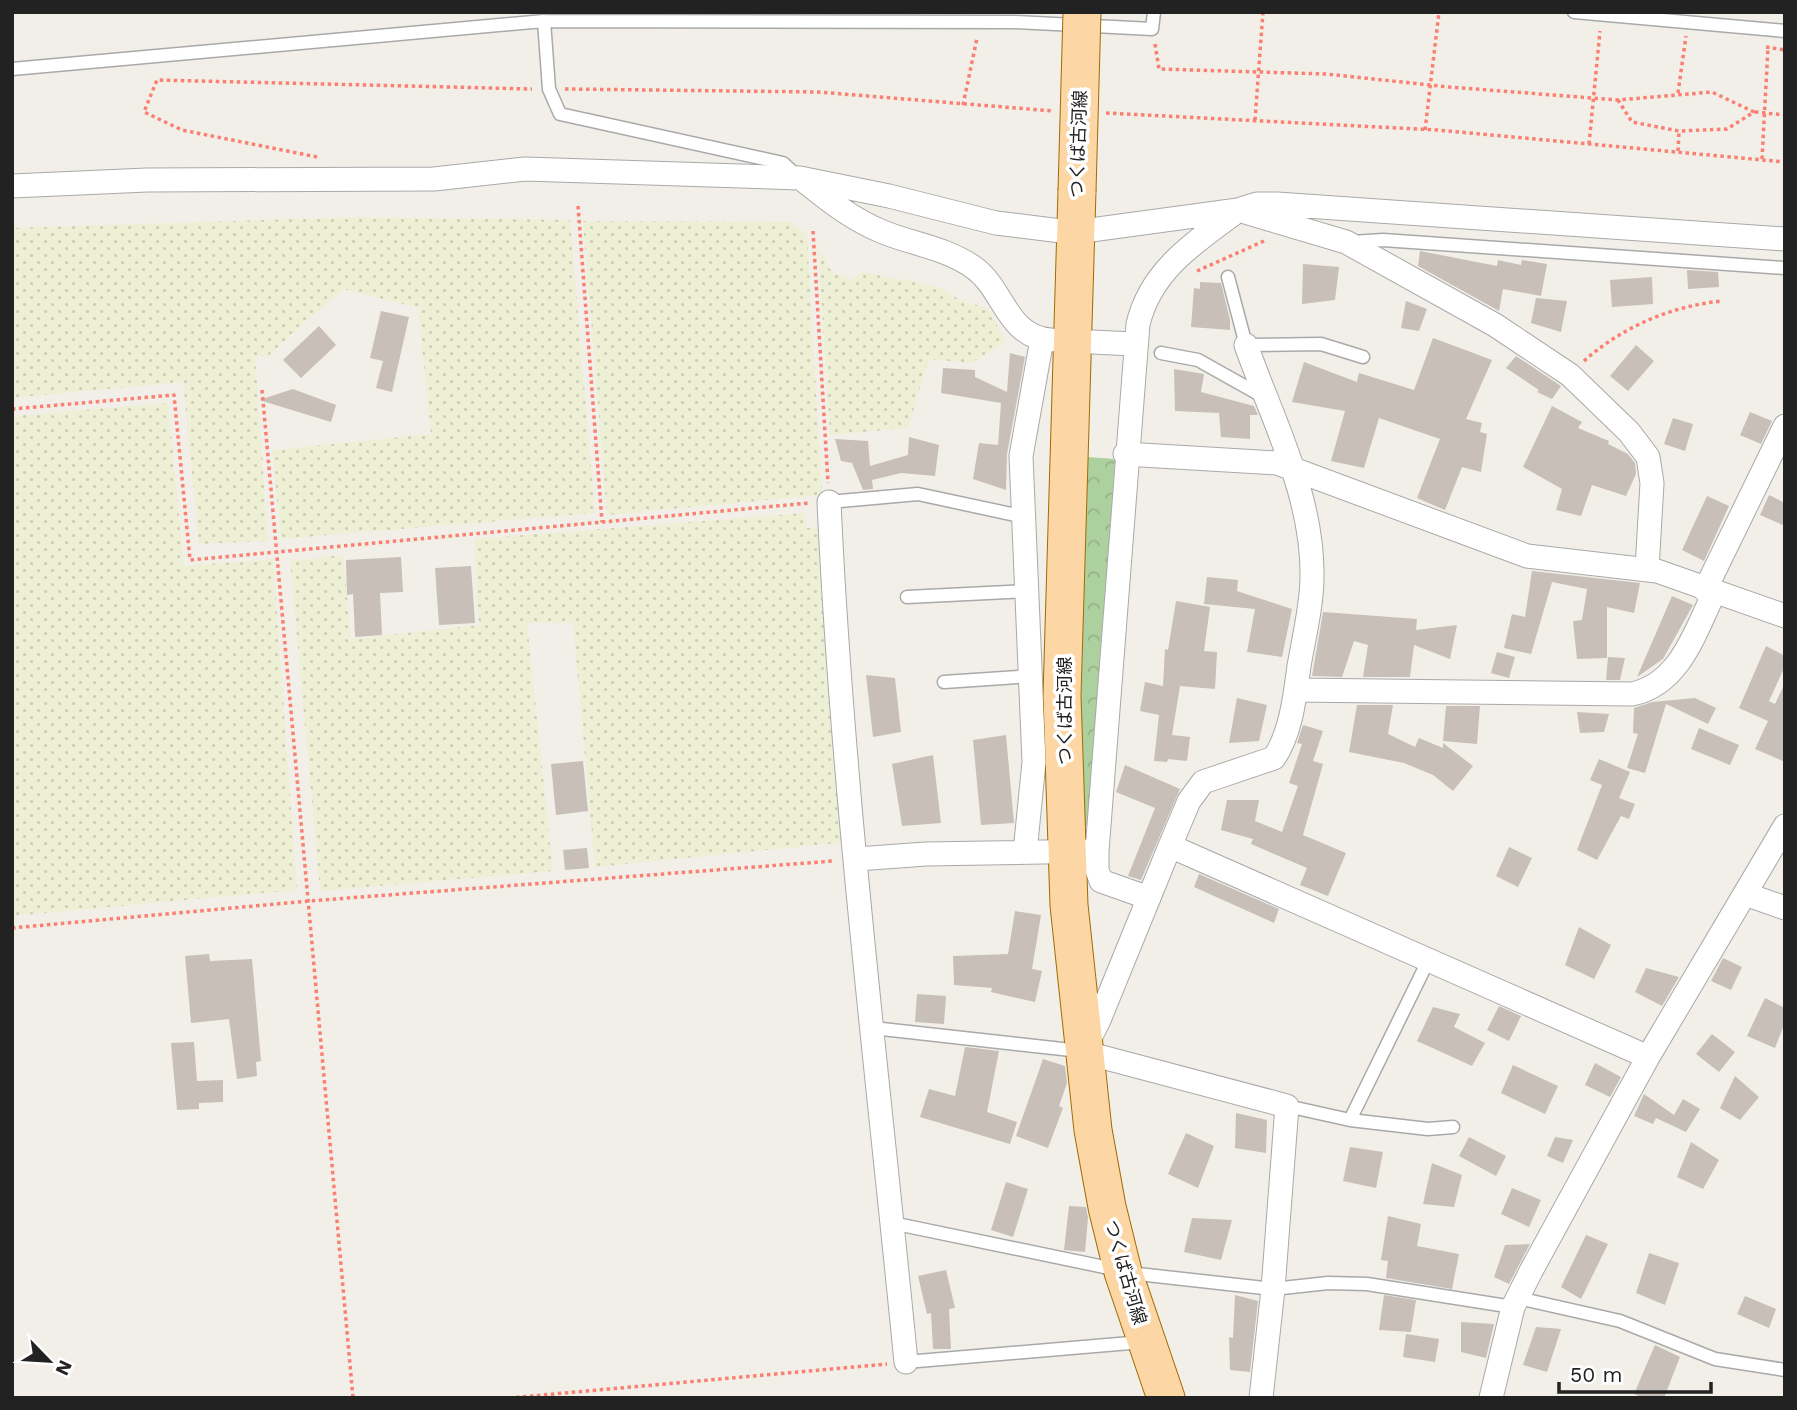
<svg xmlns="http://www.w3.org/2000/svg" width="1797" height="1410" font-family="'Work Sans','Noto Sans JP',sans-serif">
<defs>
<pattern id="farmland-dots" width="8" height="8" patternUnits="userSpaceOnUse" patternTransform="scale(1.75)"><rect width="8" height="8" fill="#eef0d5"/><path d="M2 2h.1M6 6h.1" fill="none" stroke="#ccceb7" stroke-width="1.8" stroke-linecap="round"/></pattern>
<pattern id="forest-crowns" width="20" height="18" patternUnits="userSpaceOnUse" patternTransform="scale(1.75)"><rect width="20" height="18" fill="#add19e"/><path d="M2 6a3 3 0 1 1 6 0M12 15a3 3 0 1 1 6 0" fill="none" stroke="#95b388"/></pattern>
</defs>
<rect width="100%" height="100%" fill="#f2efe9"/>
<path fill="url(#farmland-dots)" d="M 358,217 L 570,220 L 595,513 L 281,539 L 272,450 L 431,434 L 418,308 L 343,289 L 267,357 L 255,356 L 268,541 L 199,544 L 183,382 L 12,398 L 12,228 Z
M 583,221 L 793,222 L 807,236 L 822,495 L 607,515 Z
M 818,246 L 831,271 L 850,280 L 862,272 L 939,287 L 960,300 L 987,308 L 1006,342 L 971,363 L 929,359 L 908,428 L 830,435 Z
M 168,403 L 184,566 L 273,559 L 297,890 L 12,916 L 12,416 Z
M 804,513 L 807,528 L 819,529 L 847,842 L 595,867 L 573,623 L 527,623 L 553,871 L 320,891 L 290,561 L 343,555 L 351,639 L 479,625 L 474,539 Z"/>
<path fill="url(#forest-crowns)" d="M 1087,457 L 1115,459 L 1091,827 L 1083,825 L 1081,710 Z"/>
<path fill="#c7bfb8" d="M 1420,251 L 1497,266 L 1498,260 L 1521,265 L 1522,260 L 1547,264 L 1541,296 L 1503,289 L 1499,311 L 1418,266 Z
M 1303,264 L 1339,267 L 1335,300 L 1302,304 Z
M 1687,270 L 1718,272 L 1719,287 L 1688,289 Z
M 1652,277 L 1653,304 L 1612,307 L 1610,280 Z
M 1200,282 L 1221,283 L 1230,320 L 1230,330 L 1191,327 L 1194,288 L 1200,289 Z
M 1536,298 L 1567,301 L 1561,332 L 1531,323 Z
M 1406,301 L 1427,309 L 1419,331 L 1401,328 Z
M 381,311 L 409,317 L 392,392 L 376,388 L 383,361 L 370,358 Z
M 319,326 L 336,345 L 301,378 L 283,360 Z
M 1433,338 L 1492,360 L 1466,419 L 1482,423 L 1480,432 L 1487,434 L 1481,472 L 1462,467 L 1445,510 L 1417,498 L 1440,439 L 1379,418 L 1364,468 L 1331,461 L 1345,411 L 1292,402 L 1304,362 L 1357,382 L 1359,373 L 1414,390 Z
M 1636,345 L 1654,361 L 1628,391 L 1610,376 Z
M 1010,353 L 1025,357 L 1007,454 L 1006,490 L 973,479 L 979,443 L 998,445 L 1001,403 L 941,393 L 943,368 L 975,370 L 975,377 L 1007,392 Z
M 1516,356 L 1561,386 L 1552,399 L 1537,392 L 1539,390 L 1506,368 Z
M 1174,369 L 1204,374 L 1201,392 L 1254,406 L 1258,415 L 1250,415 L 1250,439 L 1221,437 L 1219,413 L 1175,411 Z
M 293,389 L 336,405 L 331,422 L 259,400 Z
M 1552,406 L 1582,422 L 1578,428 L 1609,441 L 1608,444 L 1628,454 L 1635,463 L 1636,474 L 1626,496 L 1592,485 L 1581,516 L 1556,510 L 1562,489 L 1523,467 Z
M 1750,412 L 1772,421 L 1761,444 L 1740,435 Z
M 1673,418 L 1693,424 L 1685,451 L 1664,444 Z
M 909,437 L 939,445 L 935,476 L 901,473 L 872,480 L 873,489 L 863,490 L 852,463 L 841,461 L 835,439 L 868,441 L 870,466 L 908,455 Z
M 1769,495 L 1785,503 L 1785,526 L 1760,515 Z
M 1707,496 L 1729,506 L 1704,561 L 1682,550 Z
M 401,557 L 403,592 L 380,593 L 382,635 L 355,637 L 353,594 L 347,595 L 346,560 Z
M 471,566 L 475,623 L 439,625 L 435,568 Z
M 1532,571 L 1640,583 L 1634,613 L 1607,607 L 1607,658 L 1577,659 L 1573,621 L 1582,620 L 1587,589 L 1552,582 L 1531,654 L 1504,648 L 1512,614 L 1525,617 Z
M 1207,577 L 1238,580 L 1237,591 L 1292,609 L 1282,657 L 1247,652 L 1255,609 L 1204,604 Z
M 1672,596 L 1693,605 L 1663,659 L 1637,677 Z
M 1176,601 L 1210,607 L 1204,651 L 1217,652 L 1215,689 L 1180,686 L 1172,735 L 1190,737 L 1187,761 L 1168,759 L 1167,762 L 1154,761 L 1159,715 L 1140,711 L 1145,682 L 1163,686 L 1165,649 L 1168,650 Z
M 1323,612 L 1417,619 L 1416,630 L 1457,625 L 1450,659 L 1414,645 L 1410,677 L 1363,677 L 1368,645 L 1354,641 L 1342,677 L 1312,676 Z
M 1766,646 L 1785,656 L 1785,666 L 1769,701 L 1775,704 L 1785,683 L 1785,762 L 1755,749 L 1768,721 L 1739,708 Z
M 1497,652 L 1515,657 L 1509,678 L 1491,673 Z
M 1608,657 L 1625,658 L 1620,680 L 1606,680 Z
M 866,675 L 895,678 L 901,732 L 873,737 Z
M 1237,698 L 1267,705 L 1259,741 L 1229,743 Z
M 1695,698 L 1716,708 L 1708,724 L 1666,704 L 1645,773 L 1627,768 L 1638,734 L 1633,733 L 1634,708 L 1652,702 Z
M 1357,705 L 1393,705 L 1388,734 L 1415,747 L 1419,738 L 1443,748 L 1443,743 L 1473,766 L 1453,791 L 1433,775 L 1404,763 L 1349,752 Z
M 1446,706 L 1480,706 L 1477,744 L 1443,741 Z
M 1577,712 L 1609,714 L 1604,732 L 1580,733 Z
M 1303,725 L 1323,731 L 1313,761 L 1323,764 L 1303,835 L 1346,853 L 1328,896 L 1300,885 L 1307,868 L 1251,844 L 1253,839 L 1221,830 L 1227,800 L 1259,800 L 1255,821 L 1282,832 L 1298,786 L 1289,783 L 1302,744 L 1297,743 Z
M 1699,728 L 1739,745 L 1730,765 L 1691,749 Z
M 1006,735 L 1014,823 L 981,825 L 973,740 Z
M 933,755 L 941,823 L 902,826 L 892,764 Z
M 1599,759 L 1630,772 L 1619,798 L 1635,804 L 1629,819 L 1621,816 L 1597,860 L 1577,850 L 1602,785 L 1590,780 Z
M 583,761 L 588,811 L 556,815 L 551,764 Z
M 1125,765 L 1180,789 L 1141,880 L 1128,876 L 1155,808 L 1116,792 Z
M 1509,847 L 1532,858 L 1518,887 L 1496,876 Z
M 587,848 L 589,868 L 565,870 L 563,850 Z
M 1199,874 L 1279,909 L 1274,923 L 1194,887 Z
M 1015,911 L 1041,915 L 1032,969 L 1042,971 L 1035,1002 L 991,992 L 992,988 L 954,985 L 953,956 L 1008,954 Z
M 1579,927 L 1611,945 L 1594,979 L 1565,965 Z
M 209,954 L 210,961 L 252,959 L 261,1061 L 256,1062 L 257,1076 L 237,1079 L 229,1019 L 191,1023 L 185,956 Z
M 1723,958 L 1742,967 L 1731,990 L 1711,981 Z
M 1646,968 L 1679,977 L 1662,1006 L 1635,992 Z
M 917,994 L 946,996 L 944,1024 L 915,1022 Z
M 1765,998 L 1785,1008 L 1785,1022 L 1775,1048 L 1747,1036 Z
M 1499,1006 L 1521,1016 L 1509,1041 L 1487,1030 Z
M 1433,1007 L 1460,1014 L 1454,1027 L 1485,1043 L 1472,1066 L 1417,1041 Z
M 1712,1034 L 1735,1052 L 1719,1072 L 1696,1054 Z
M 194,1042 L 197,1081 L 223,1080 L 223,1102 L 199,1103 L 199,1109 L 177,1110 L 171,1043 Z
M 965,1047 L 999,1051 L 987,1112 L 1017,1122 L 1010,1144 L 920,1117 L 929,1089 L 955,1096 Z
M 1043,1059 L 1065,1066 L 1067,1083 L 1059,1106 L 1063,1108 L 1048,1148 L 1016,1136 Z
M 1595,1063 L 1621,1077 L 1610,1097 L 1585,1085 Z
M 1513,1065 L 1558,1086 L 1545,1114 L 1501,1093 Z
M 1735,1076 L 1759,1097 L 1740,1120 L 1720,1108 Z
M 1644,1094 L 1674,1115 L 1683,1099 L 1700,1109 L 1686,1132 L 1656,1118 L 1653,1124 L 1634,1116 Z
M 1236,1113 L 1267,1120 L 1266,1153 L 1235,1148 Z
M 1186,1133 L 1214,1146 L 1198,1188 L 1168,1174 Z
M 1469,1137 L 1506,1156 L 1496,1176 L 1459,1156 Z
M 1555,1137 L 1573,1140 L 1563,1163 L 1547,1156 Z
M 1691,1142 L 1719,1160 L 1703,1189 L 1677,1177 Z
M 1350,1147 L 1383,1152 L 1376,1188 L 1343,1181 Z
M 1432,1163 L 1462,1175 L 1454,1207 L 1423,1204 Z
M 1006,1182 L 1028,1189 L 1013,1237 L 991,1230 Z
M 1512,1188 L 1541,1200 L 1529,1227 L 1501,1214 Z
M 1069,1206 L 1086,1207 L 1088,1218 L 1085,1252 L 1064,1250 Z
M 1388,1216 L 1421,1224 L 1417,1246 L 1459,1254 L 1452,1289 L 1386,1278 L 1388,1261 L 1381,1260 Z
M 1192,1218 L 1232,1220 L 1221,1260 L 1184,1252 Z
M 1586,1235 L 1608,1244 L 1581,1299 L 1561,1287 Z
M 1530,1244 L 1509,1284 L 1494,1277 L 1505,1245 Z
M 1649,1253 L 1679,1263 L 1665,1305 L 1636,1293 Z
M 946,1270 L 955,1308 L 949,1309 L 951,1349 L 933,1349 L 931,1313 L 927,1314 L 918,1276 Z
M 1235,1295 L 1258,1301 L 1250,1372 L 1230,1370 L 1229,1337 L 1233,1338 Z
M 1384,1295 L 1416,1300 L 1411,1332 L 1379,1330 Z
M 1745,1296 L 1776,1309 L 1769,1328 L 1737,1314 Z
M 1461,1322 L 1494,1324 L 1486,1358 L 1461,1352 Z
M 1536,1327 L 1561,1329 L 1547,1372 L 1523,1365 Z
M 1406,1334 L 1439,1339 L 1435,1362 L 1403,1357 Z
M 1655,1345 L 1680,1357 L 1664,1398 L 1644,1398 L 1634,1394 Z"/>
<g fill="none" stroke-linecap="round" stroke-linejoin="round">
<defs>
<path id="service" d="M 1574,12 L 1785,31
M 544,21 L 549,89 L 560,114 L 783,163 L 797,176
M 12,69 L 544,21 L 1014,22 L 1152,29 L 1154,12
M 1352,242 L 1383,240 L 1785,268
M 1228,277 L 1246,345 L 1321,344 L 1363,357
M 1161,353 L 1198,360 L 1264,397
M 829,502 L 918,494 L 1025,517
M 907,597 L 1028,591
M 944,682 L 1031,676
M 873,1028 L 1080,1051
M 1287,1106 L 1350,1120 L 1429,959
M 1350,1120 L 1428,1129 L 1453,1127
M 892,1223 L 1138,1274 L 1273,1289 L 1328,1283 L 1367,1284 L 1513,1307
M 1518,1298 L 1620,1321 L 1715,1359 L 1785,1370
M 906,1362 L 1142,1342"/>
<path id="minor" d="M 803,180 C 828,200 853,220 883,232 C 912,244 946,248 973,267 C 1004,288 1006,337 1051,340
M 12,186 L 147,180 L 434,179 L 525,169 L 800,178 L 889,196 L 996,223 L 1061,231 L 1091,230 L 1238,210 L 1257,204 L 1277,204 L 1785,239
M 1245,212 L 1346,242 L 1495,325 L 1570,375 L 1629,432 L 1648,457 L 1652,483 L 1647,569
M 1092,342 L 1134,344
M 1125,454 L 1277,463 L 1527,556 L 1657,571 L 1785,616
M 829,502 C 842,789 878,1076 906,1362
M 1705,590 L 1785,426
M 1296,690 L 1632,694 C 1680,684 1695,632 1714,593
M 1170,846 L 1189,801 L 1203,782 L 1274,758 C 1291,733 1295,696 1299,666 C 1304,637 1312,605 1312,576 C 1313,495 1272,419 1246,345
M 1097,851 L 1097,870 L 1101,881 L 1149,898
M 1025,852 L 1034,762 L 1021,456 L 1042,339
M 857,859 L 926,854 L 1097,851 L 1138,324 C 1151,270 1194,243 1236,212
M 1745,894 L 1785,908
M 1261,1398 L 1273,1289 L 1287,1106 L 1083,1052 L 1099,1020 L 1170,846 L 1648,1057
M 1491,1398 L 1513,1307 L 1531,1271 L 1648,1057 L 1785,826"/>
<path id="primary" d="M 1077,191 L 1062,696 L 1069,905 L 1093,1130 L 1107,1207 L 1123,1272 L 1166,1398"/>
</defs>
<use href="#service" stroke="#a9a9a9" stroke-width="15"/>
<use href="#minor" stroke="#a9a9a9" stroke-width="25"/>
<use href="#primary" stroke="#a06b00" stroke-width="39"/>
<path stroke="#fa8072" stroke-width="3.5" stroke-dasharray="3.5 3.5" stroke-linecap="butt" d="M 1155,44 L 1159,69 L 1326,74 L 1449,87 L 1618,100 L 1712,92 L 1754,112 L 1727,129 L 1679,131 L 1632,122 L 1618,100
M 1766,47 L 1785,50
M 565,89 L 818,92 L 1053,111
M 1678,93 L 1686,36
M 963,105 L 977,38
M 1755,112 L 1785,115
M 1106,113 L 1437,130 L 1785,162
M 1255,120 L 1263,12
M 1425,130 L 1439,12
M 1589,144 L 1600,31
M 1678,151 L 1679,131
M 317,157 L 182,130 L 144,112 L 157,80 L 532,89
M 1762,159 L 1768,48
M 578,206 L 602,522
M 813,231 L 828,483
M 1197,271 L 1264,241
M 1584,361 C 1622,327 1671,306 1722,301
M 262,390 L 353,1398
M 12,409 L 174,395 L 190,560 L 809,503
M 12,928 L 309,901 L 833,861
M 509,1398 L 887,1364"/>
<use href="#service" stroke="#fff" stroke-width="12"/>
<use href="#minor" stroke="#fff" stroke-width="23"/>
<use href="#primary" stroke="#fcd6a4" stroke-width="37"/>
<defs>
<path id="primary-bridge" d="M 1077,191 L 1082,12"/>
</defs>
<use href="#primary-bridge" stroke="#a06b00" stroke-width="39" stroke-linecap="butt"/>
<use href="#primary-bridge" stroke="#fcd6a4" stroke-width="37"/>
</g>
<g text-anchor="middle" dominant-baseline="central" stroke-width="7" stroke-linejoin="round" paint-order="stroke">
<g font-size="18" fill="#222" stroke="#fff">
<text transform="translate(1078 144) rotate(-88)">つくば古河線</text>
<text transform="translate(1064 711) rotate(-90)">つくば古河線</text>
<text transform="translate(1126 1272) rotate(74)">つくば古河線</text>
</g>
</g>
<rect width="1797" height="1410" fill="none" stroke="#222222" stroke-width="28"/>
<g transform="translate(49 1361) rotate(115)" stroke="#ffffff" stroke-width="5" paint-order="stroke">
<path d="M0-5L12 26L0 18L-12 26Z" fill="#222222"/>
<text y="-10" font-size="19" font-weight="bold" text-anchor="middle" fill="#222222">N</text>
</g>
<path d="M1559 1382v10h152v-10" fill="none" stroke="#222222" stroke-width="3.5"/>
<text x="1570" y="1382" font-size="21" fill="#222222" stroke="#ffffff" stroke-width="5" paint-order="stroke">50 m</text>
</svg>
